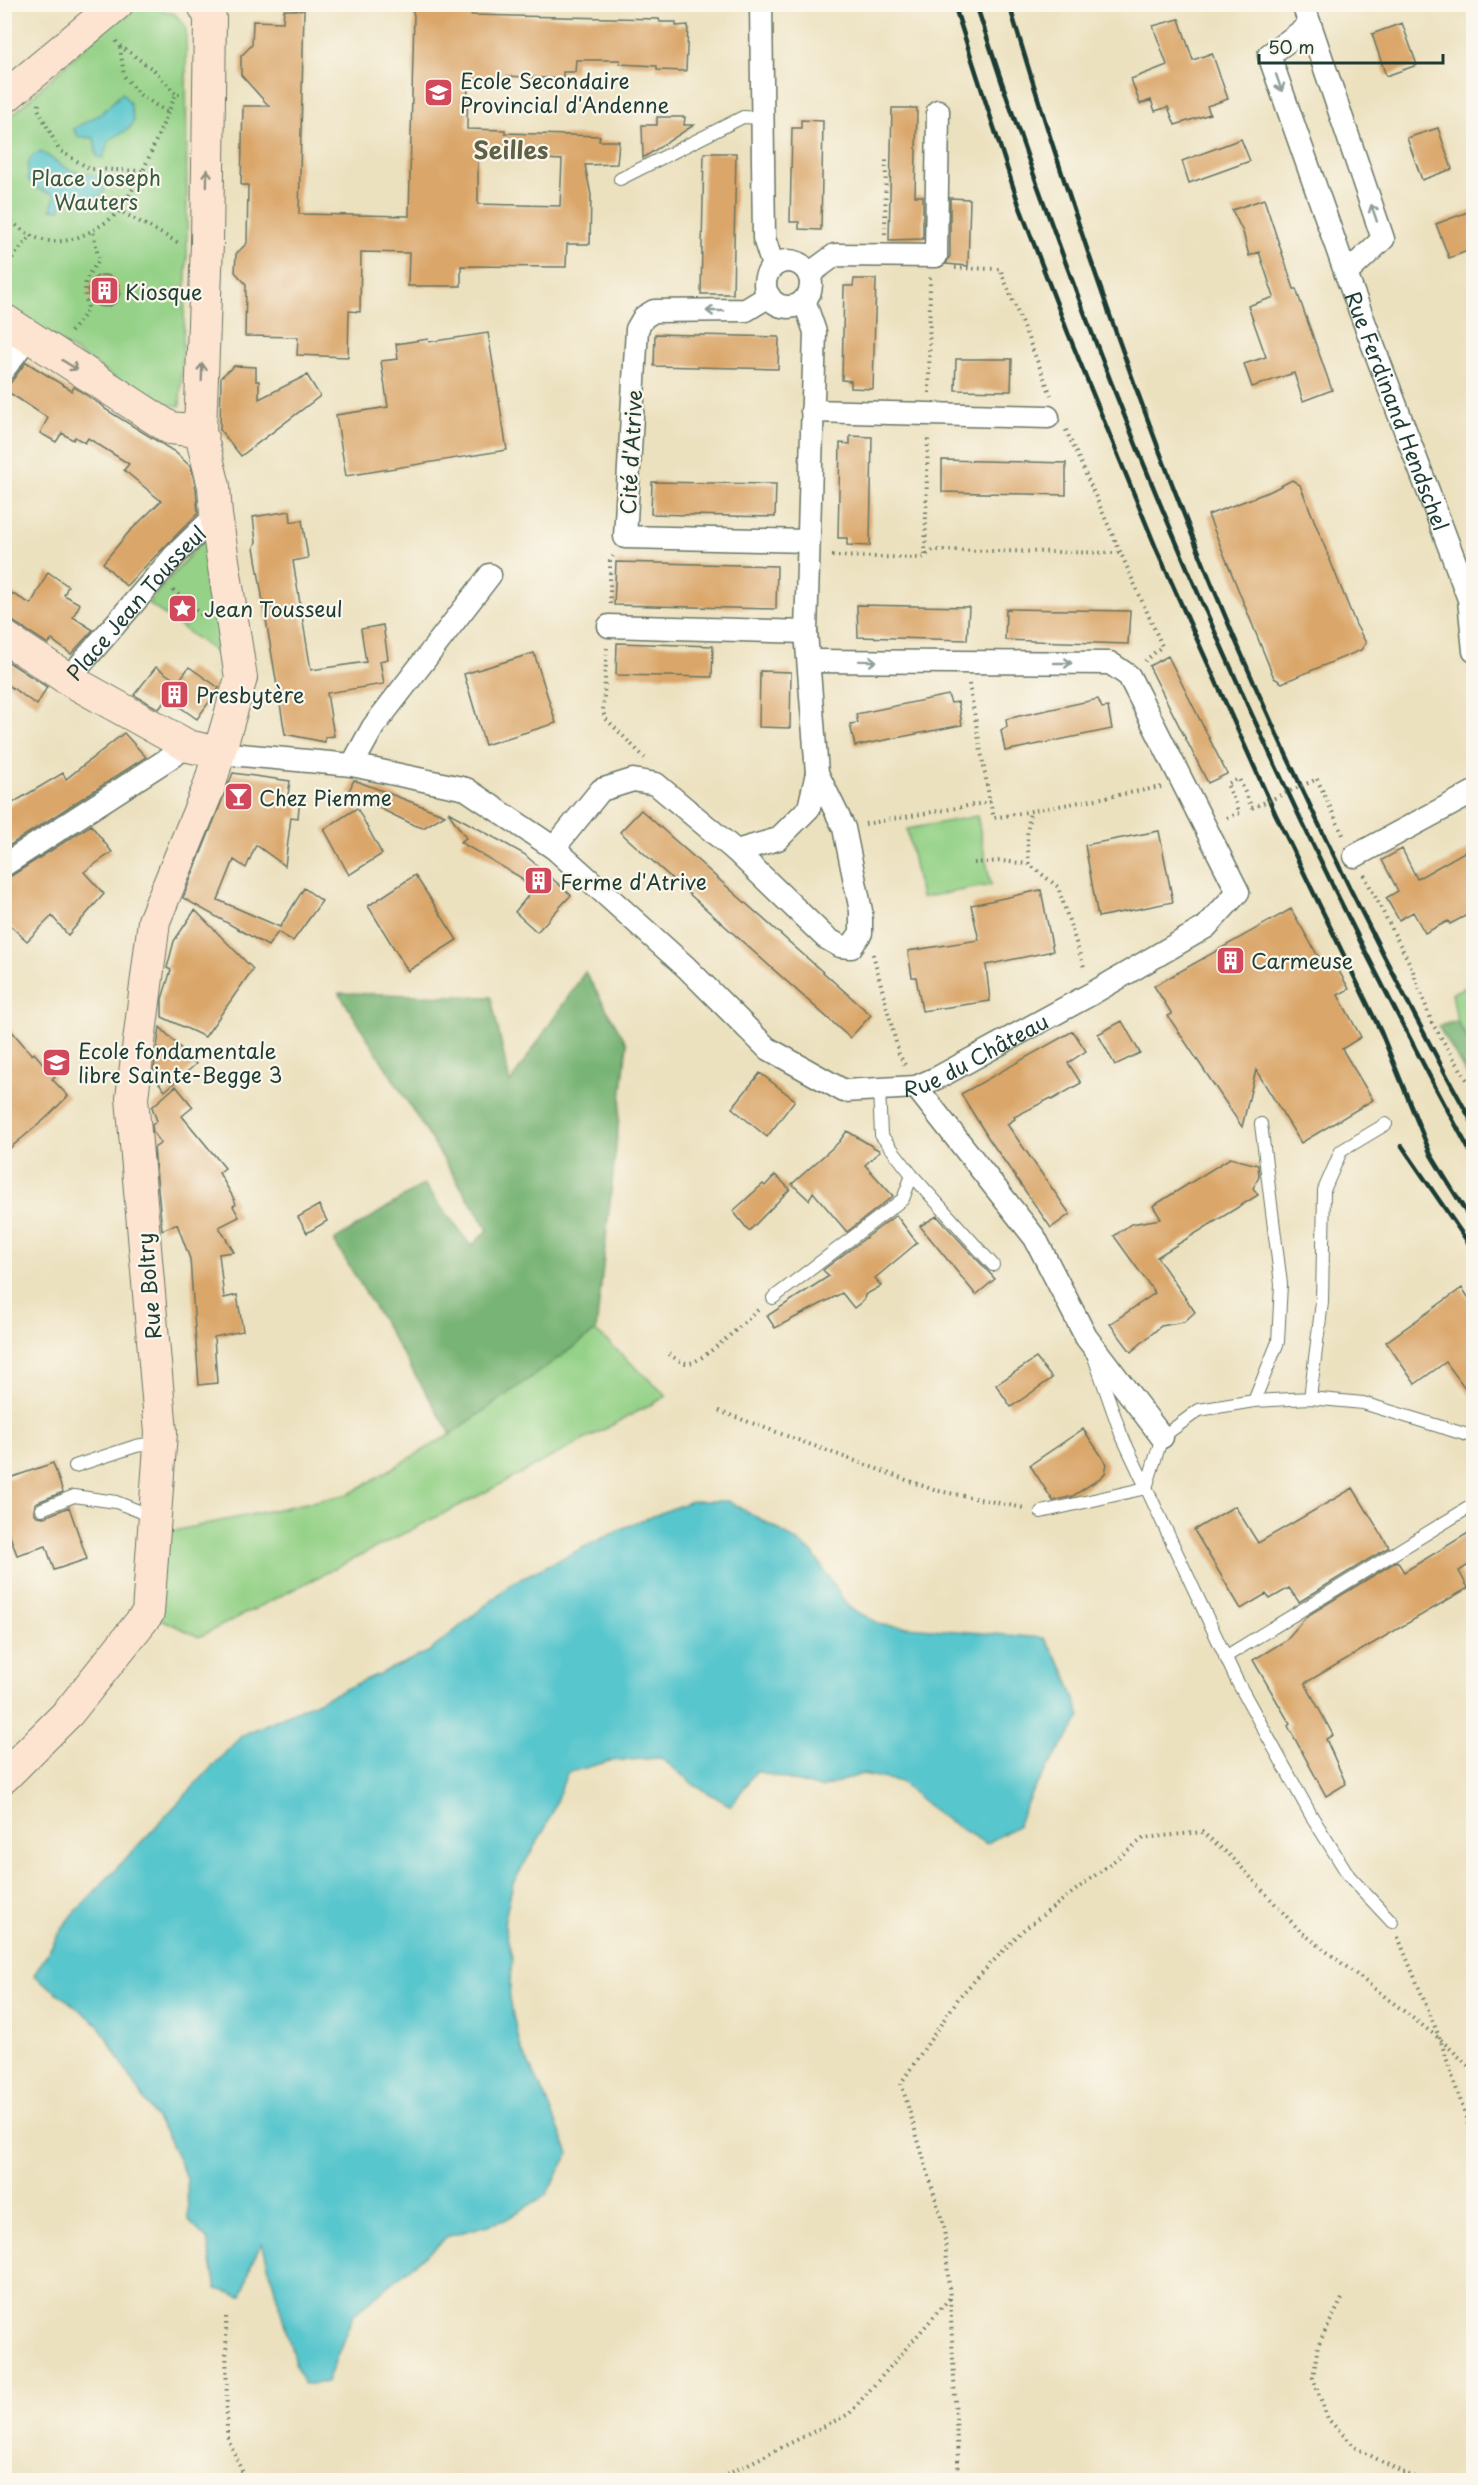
<svg xmlns="http://www.w3.org/2000/svg" width="1478" height="2485" font-family="'Playpen Sans',sans-serif">
<rect width="100%" height="100%" fill="#fbf7ec"/>
<filter id="ink" filterUnits="userSpaceOnUse"><feTurbulence type="fractalNoise" baseFrequency=".0167" numOctaves="2"/><feDisplacementMap in="SourceGraphic" scale="12" xChannelSelector="R" yChannelSelector="G"/><feConvolveMatrix kernelMatrix="1 2 1 2 8 2 1 2 1" color-interpolation-filters="sRGB"/></filter>
<filter id="wash" filterUnits="userSpaceOnUse"><feTurbulence type="fractalNoise" baseFrequency=".008" numOctaves="4" result="noise"/><feDisplacementMap in="SourceGraphic" scale="24" xChannelSelector="R" yChannelSelector="G"/><feGaussianBlur stdDeviation="1.35" result="paint"/><feColorMatrix in="noise" values="0 0 0 0 0 0 0 0 0 0 0 0 0 0 0 0 0 1.4 0 .05"/><feComposite in="paint" operator="in"/></filter>
<g filter="url(#wash)">
<rect width="100%" height="100%" fill="#ece1bf"/>
<path fill="#95d288" stroke="#5a885e" stroke-width="1.5" d="M 129,5 L 144,5 L 175,14 L 186,27 L 187,256 L 180,406 L 153,403 L 21,316 L 5,303 L 4,123 Z
M 209,533 L 229,662 L 148,603 Z
M 977,816 L 991,885 L 921,898 L 907,829 Z
M 1473,984 L 1473,1049 L 1457,1021 L 1452,993 Z
M 596,1331 L 667,1396 L 480,1495 L 199,1637 L 148,1613 L 154,1535 L 349,1494 L 451,1434 Z"/>
<path fill="#78b474" stroke="#4c7854" stroke-width="1.5" d="M 585,972 L 627,1044 L 596,1331 L 451,1434 L 334,1241 L 424,1184 L 471,1246 L 488,1230 L 339,993 L 491,997 L 510,1083 Z
M 1457,1021 L 1473,1049 L 1473,1085 L 1438,1026 Z"/>
<path fill="#59c6cd" stroke="#3c8280" stroke-width="1.5" d="M 122,93 L 130,103 L 134,121 L 129,129 L 109,140 L 103,158 L 97,157 L 94,138 L 79,137 L 73,129 L 101,114 Z
M 40,152 C 53,157 60,167 73,171 C 84,174 95,173 104,181 L 104,192 L 93,201 L 66,196 L 60,210 L 51,209 L 55,195 L 36,188 L 28,179 L 28,164 L 33,155 Z
M 691,1501 L 728,1501 L 778,1529 L 812,1552 L 848,1607 L 882,1625 L 1044,1638 L 1064,1669 L 1081,1717 L 1031,1793 L 1017,1826 L 986,1844 L 939,1815 L 901,1782 L 862,1774 L 821,1788 L 756,1771 L 731,1806 L 694,1785 L 661,1758 L 610,1761 L 567,1773 L 547,1825 L 513,1883 L 504,1923 L 512,1958 L 509,1999 L 521,2049 L 544,2093 L 569,2154 L 546,2195 L 505,2220 L 449,2236 L 353,2315 L 327,2382 L 304,2385 L 296,2366 L 262,2243 L 252,2262 L 242,2296 L 216,2289 L 207,2239 L 188,2220 L 187,2179 L 168,2138 L 98,2024 L 34,1975 L 67,1921 L 242,1735 L 430,1651 L 514,1582 L 623,1528 Z"/>
<g id="blocks">
<path fill="#daa669" fill-rule="evenodd" d="M 284,10 L 304,10 L 299,214 L 409,216 L 414,15 L 412,10 L 471,12 L 471,15 L 659,19 L 660,22 L 676,22 L 676,26 L 688,25 L 686,71 L 657,70 L 657,66 L 620,64 L 620,60 L 576,60 L 575,72 L 563,72 L 563,79 L 507,76 L 507,80 L 468,79 L 467,129 L 505,130 L 505,133 L 600,136 L 599,141 L 619,141 L 617,164 L 585,165 L 591,195 L 590,244 L 567,244 L 566,267 L 461,266 L 461,286 L 408,286 L 409,253 L 361,252 L 360,312 L 349,311 L 348,357 L 297,355 L 298,337 L 245,336 L 246,284 L 235,272 L 236,254 L 247,243 L 248,185 L 241,185 L 243,106 L 269,106 L 241,75 L 241,56 L 252,45 L 253,21 L 283,22 ZM 478,154 L 544,157 L 544,159 L 562,160 L 560,206 L 478,204 Z
M 1179,19 L 1193,60 L 1212,53 L 1228,99 L 1207,106 L 1210,114 L 1175,125 L 1168,107 L 1155,111 L 1151,100 L 1140,104 L 1131,79 L 1167,65 L 1153,26 Z
M 1402,23 L 1417,65 L 1386,76 L 1372,34 Z
M 892,108 L 917,108 L 915,196 L 923,196 L 923,239 L 889,240 Z
M 657,117 L 685,117 L 684,125 L 694,125 L 643,158 L 642,125 L 657,125 Z
M 801,120 L 823,121 L 821,230 L 799,229 L 799,222 L 790,222 L 792,128 L 801,128 Z
M 1438,128 L 1452,169 L 1422,180 L 1407,138 Z
M 1241,139 L 1250,161 L 1189,183 L 1182,161 Z
M 704,153 L 736,153 L 733,294 L 701,294 Z
M 950,198 L 970,199 L 968,266 L 946,264 L 950,256 Z
M 1264,199 L 1294,289 L 1296,289 L 1332,390 L 1303,401 L 1294,373 L 1252,387 L 1244,364 L 1266,357 L 1248,306 L 1274,297 L 1259,252 L 1249,256 L 1243,232 L 1232,210 Z
M 1473,210 L 1473,249 L 1449,258 L 1436,224 Z
M88 291a16 16 0 1 1 32 0a16 16 0 1 1-32 0Z
M 854,279 L 876,279 L 873,389 L 851,388 L 851,381 L 842,380 L 844,286 L 853,286 Z
M 488,333 L 507,450 L 346,476 L 336,415 L 388,407 L 381,361 L 398,359 L 396,344 L 428,339 L 429,342 Z
M 655,334 L 779,337 L 778,369 L 654,366 Z
M 956,359 L 1012,359 L 1011,391 L 955,390 Z
M 26,362 L 72,391 L 74,387 L 104,407 L 105,409 L 175,452 L 191,467 L 196,489 L 198,513 L 126,586 L 103,563 L 128,533 L 161,501 L 124,470 L 129,464 L 88,438 L 85,443 L 75,437 L 73,440 L 62,433 L 56,442 L 40,433 L 48,418 L 5,390 Z
M 234,366 L 256,367 L 256,381 L 259,381 L 259,399 L 307,375 L 320,396 L 241,456 L 220,430 L 221,377 Z
M 850,436 L 872,437 L 870,546 L 847,545 L 847,538 L 838,538 L 840,443 L 850,444 Z
M 942,460 L 1066,463 L 1066,495 L 942,492 Z
M 1292,480 L 1300,485 L 1356,625 L 1366,643 L 1361,650 L 1282,683 L 1274,678 L 1208,515 L 1271,491 Z
M 652,482 L 776,484 L 775,517 L 651,514 Z
M 290,511 L 291,522 L 302,520 L 308,558 L 293,561 L 311,670 L 366,662 L 361,629 L 383,625 L 388,659 L 380,661 L 384,684 L 327,693 L 334,736 L 325,737 L 325,742 L 285,734 L 254,547 L 256,542 L 253,517 Z
M 616,562 L 777,566 L 776,609 L 614,605 Z
M 48,572 L 68,586 L 64,595 L 80,604 L 73,617 L 93,630 L 71,654 L 52,640 L 48,644 L 14,622 L 4,619 L 4,589 L 31,604 Z
M 857,605 L 969,607 L 967,640 L 858,637 Z
M 1006,609 L 1130,611 L 1128,644 L 1005,640 Z
M 617,643 L 713,646 L 712,677 L 616,675 Z
M 534,653 L 556,723 L 485,745 L 464,674 Z
M 1168,656 L 1227,774 L 1208,783 L 1149,666 Z
M 4,659 L 47,687 L 37,705 L 4,682 Z
M 156,667 L 178,682 L 189,667 L 219,688 L 197,719 L 167,698 L 159,709 L 134,695 Z
M 760,671 L 791,672 L 790,728 L 759,727 Z
M 948,695 L 951,703 L 958,702 L 962,725 L 855,746 L 850,724 L 858,723 L 856,714 Z
M 1098,699 L 1102,708 L 1108,707 L 1112,729 L 1005,751 L 1001,730 L 1007,727 L 1006,719 Z
M 124,733 L 146,757 L 4,849 L 4,808 L 63,773 L 66,779 Z
M 233,773 L 290,781 L 288,795 L 300,796 L 298,818 L 291,817 L 285,866 L 256,845 L 246,868 L 234,860 L 218,900 L 280,927 L 304,888 L 322,901 L 293,941 L 278,932 L 268,946 L 183,898 Z
M 354,780 L 445,815 L 423,828 L 414,825 L 348,793 Z
M 357,808 L 382,854 L 349,875 L 324,829 Z
M 641,810 L 871,1015 L 850,1038 L 620,832 Z
M 448,812 L 524,854 L 571,895 L 537,932 L 515,912 L 531,892 L 520,877 L 460,842 L 466,838 Z
M 91,825 L 112,852 L 84,872 L 104,894 L 68,935 L 52,916 L 27,941 L 4,920 L 4,878 L 11,876 Z
M 1159,831 L 1173,902 L 1098,917 L 1085,845 Z
M 1473,847 L 1473,912 L 1450,924 L 1448,921 L 1425,933 L 1413,912 L 1399,920 L 1386,898 L 1398,891 L 1382,860 L 1402,849 L 1417,879 Z
M 415,875 L 457,940 L 408,971 L 368,906 Z
M 1041,890 L 1053,951 L 986,965 L 990,1001 L 922,1011 L 916,977 L 912,977 L 908,951 L 979,940 L 971,905 Z
M 1291,909 L 1326,970 L 1335,964 L 1349,989 L 1338,995 L 1361,1037 L 1342,1049 L 1373,1100 L 1301,1143 L 1256,1070 L 1242,1127 L 1168,1016 L 1172,1014 L 1154,986 Z
M 195,910 L 253,969 L 205,1037 L 162,1017 L 162,999 L 171,970 L 167,968 L 174,941 Z
M 1122,1021 L 1140,1053 L 1115,1065 L 1098,1034 Z
M 4,1022 L 32,1055 L 34,1053 L 55,1077 L 52,1079 L 68,1096 L 45,1119 L 4,1153 Z
M 160,1027 L 196,1064 L 165,1091 L 153,1075 Z
M 1073,1031 L 1086,1051 L 1068,1063 L 1081,1083 L 1052,1100 L 1051,1098 L 1014,1117 L 1015,1119 L 1007,1124 L 1070,1214 L 1051,1228 L 989,1139 L 961,1094 Z
M 760,1073 L 795,1100 L 767,1137 L 732,1108 Z
M 176,1086 L 193,1107 L 182,1116 L 225,1168 L 219,1173 L 233,1197 L 236,1204 L 233,1206 L 239,1217 L 219,1227 L 234,1252 L 219,1254 L 224,1298 L 237,1295 L 243,1331 L 214,1337 L 217,1383 L 199,1385 L 190,1259 L 177,1224 L 162,1230 L 154,1148 L 161,1143 L 153,1132 L 152,1125 L 157,1121 L 152,1107 Z
M 847,1131 L 880,1151 L 865,1165 L 893,1196 L 847,1232 L 813,1192 L 809,1200 L 792,1184 L 839,1142 Z
M 1230,1158 L 1258,1165 L 1259,1177 L 1253,1188 L 1258,1195 L 1157,1257 L 1195,1312 L 1184,1322 L 1161,1326 L 1131,1352 L 1110,1324 L 1155,1293 L 1114,1236 L 1131,1224 L 1161,1219 L 1153,1206 Z
M 775,1175 L 790,1189 L 749,1231 L 733,1211 L 763,1184 L 765,1186 Z
M 319,1205 L 327,1221 L 307,1233 L 298,1217 Z
M 896,1215 L 917,1243 L 875,1278 L 881,1286 L 865,1295 L 864,1300 L 854,1308 L 842,1293 L 775,1328 L 767,1316 L 829,1276 L 823,1270 Z
M 937,1216 L 995,1279 L 976,1295 L 920,1226 Z
M 1462,1288 L 1473,1304 L 1473,1399 L 1446,1362 L 1415,1384 L 1386,1342 Z
M 1036,1358 L 1052,1378 L 1011,1407 L 996,1385 Z
M 1083,1429 L 1107,1464 L 1105,1473 L 1099,1479 L 1073,1496 L 1053,1501 L 1030,1465 Z
M 53,1463 L 63,1492 L 38,1502 L 35,1504 L 34,1512 L 37,1516 L 45,1517 L 69,1507 L 87,1559 L 54,1570 L 46,1546 L 17,1555 L 4,1520 L 4,1480 Z
M 1353,1488 L 1389,1547 L 1299,1602 L 1289,1588 L 1270,1599 L 1266,1594 L 1241,1609 L 1194,1530 L 1235,1506 L 1258,1543 Z
M 1473,1530 L 1473,1562 L 1459,1571 L 1468,1588 L 1305,1683 L 1333,1735 L 1326,1739 L 1346,1784 L 1326,1796 L 1288,1726 L 1290,1724 L 1253,1660 L 1285,1641 L 1307,1616 L 1397,1561 L 1404,1572 Z"/>
</g>
</g>
<g filter="url(#ink)">
<use href="#blocks" fill-opacity="0" stroke="#677665" stroke-width="1.5"/>
<g fill="none" stroke-linecap="round" stroke-linejoin="round">
<defs>
<path id="lane" d="M 620,179 L 743,117 L 762,118
M 879,1088 L 881,1135 L 912,1175 L 993,1265
M 773,1298 L 903,1199 L 912,1175
M 1094,1357 L 1121,1434 L 1237,1681 L 1311,1815 L 1349,1876 L 1392,1922
M 1310,1398 L 1322,1302 L 1324,1190 L 1341,1151 L 1386,1124
M 1254,1401 L 1278,1342 L 1281,1284 L 1261,1124
M 75,1466 L 136,1446 L 159,1442
M 42,1509 L 74,1496 L 116,1502 L 154,1517
M 1041,1512 L 1146,1488 L 1162,1437 L 1199,1410 L 1254,1401 L 1310,1398 L 1363,1403 L 1474,1437
M 1225,1657 L 1468,1508 L 1474,1510"/>
<g id="street">
<path d="M 761,4 L 764,238 L 773,266"/>
<path d="M 1303,4 L 1383,239 L 1346,274"/>
<path id="s1" d="M 1310,25 L 1269,55 L 1346,274 L 1469,599 L 1474,651"/>
<circle cx="788" cy="284" r="23"/>
<path d="M 809,274 L 835,255 L 936,256 L 938,111"/>
<path d="M 769,296 L 746,310 L 654,311 L 644,317 L 637,329 L 625,537 L 808,541"/>
<path d="M 4,369 L 28,337"/>
<path d="M 812,411 L 1048,417"/>
<path d="M 609,626 L 806,632"/>
<path id="s2" d="M 68,679 L 175,555 L 216,515"/>
<path id="s3" d="M 219,753 L 352,765 L 466,789 L 554,848 L 686,967 L 767,1048 L 844,1091 L 916,1087 L 939,1077 L 1091,994 L 1206,927 L 1238,892 L 1129,676 L 1110,663 L 810,661"/>
<path d="M 352,765 L 373,727 L 490,575"/>
<path d="M 554,848 L 601,790 L 633,780 L 656,784 L 736,851 L 778,839 L 809,808 L 817,773 L 806,632 L 815,332 L 804,300"/>
<path d="M 736,851 L 826,938 L 840,946 L 851,947 L 861,933 L 861,911 L 844,828 L 817,773"/>
<path d="M 1355,856 L 1474,792"/>
<path d="M 4,865 L 188,746"/>
<path d="M 916,1087 L 1035,1238 L 1086,1337 L 1162,1437"/>
</g>
<path id="secondary" d="M 4,98 L 117,4
M 4,320 L 170,428 L 200,431
M 4,637 L 68,679 L 188,746 L 219,753
M 4,1777 L 69,1712 L 148,1613 L 161,1432 L 132,1098 L 154,921 L 209,787 L 241,678 L 216,515 L 214,486 L 200,431 L 207,243 L 210,17 L 203,4"/>
</defs>
<use href="#lane" stroke="#677665" stroke-width="14"/>
<use href="#street" stroke="#677665" stroke-width="25"/>
<use href="#secondary" stroke="#677665" stroke-width="34"/>
<path stroke="#677665" stroke-width="4" stroke-dasharray="1.5 4.5" stroke-linecap="butt" d="M 116,41 L 120,46 L 154,70 L 176,94
M 120,47 L 124,76 L 140,95 L 168,113
M 39,104 L 38,109 L 59,150 L 90,169 L 143,171
M 120,211 L 143,171 L 176,94 L 183,94
M 4,212 C 40,258 81,244 120,211 L 179,243
M 885,234 L 886,158
M 955,268 L 1000,269 L 1051,395
M 4,274 L 11,259 L 30,237
M 71,332 L 88,309 C 83,285 83,279 99,261 L 93,231
M 929,393 L 930,277
M 1066,430 L 1162,646 L 1145,661
M 925,555 L 928,436
M 832,556 L 922,558 L 933,550 L 1119,553
M 173,590 L 203,616
M 610,604 L 610,561 L 613,556
M 607,648 L 603,711 L 605,718 L 645,758
M 969,684 L 990,802
M 1317,779 L 1344,837
M 1227,818 L 1240,813 L 1227,784 L 1239,779 L 1252,808
M 865,824 L 990,802 L 994,818 L 1161,787
M 974,863 L 1001,861 L 1029,864 L 1058,887 L 1085,970
M 1029,864 L 1027,836 L 1030,811
M 1364,875 L 1411,966 L 1432,1023 L 1474,1091
M 873,954 L 899,1054 L 905,1065
M 669,1354 C 675,1358 682,1364 690,1363 C 705,1360 747,1320 760,1308
M 719,1411 L 934,1490 L 1024,1508
M 1398,1937 L 1440,2039 L 1474,2142
M 950,2298 L 959,2480
M 1342,2299 L 1318,2345 L 1313,2378 L 1328,2419 L 1356,2448 L 1406,2474 L 1425,2480
M 226,2317 L 227,2436 L 246,2480
M 716,2480 L 849,2414 L 950,2298 L 944,2227 L 901,2083 L 960,1996 L 1022,1931 L 1144,1838 L 1202,1832 L 1232,1857 L 1300,1931 L 1440,2039 L 1474,2071"/>
<use href="#lane" stroke="#fff" stroke-width="12"/>
<use href="#street" stroke="#fff" stroke-width="22"/>
<use href="#secondary" stroke="#fde4d1" stroke-width="32"/>
<path stroke="#1f3d34" stroke-width="4.5" d="M 954,4 L 1019,205 L 1068,333 L 1156,548 L 1275,813 L 1381,1032 L 1431,1155 L 1474,1225
M 976,4 C 1105,404 1273,790 1474,1159
M 1009,4 C 1062,182 1122,358 1190,530 C 1271,735 1368,933 1474,1126
M 1402,1146 L 1474,1251"/>
<path stroke="#677665" stroke-width="4" stroke-dasharray="1.5 4.5" stroke-linecap="butt" d="M 1252,808 L 1317,779"/>
</g>
<defs><path id="oneway-shaft" d="M-6 0H5M1.5-3L5.5 0L1.5 3" fill="none" stroke-width="1.6" stroke-linecap="round" stroke-linejoin="round" transform="scale(1.5)"/></defs>
<g stroke="#8f9e9a">
<use href="#oneway-shaft" transform="translate(1279 83) rotate(71)"/>
<use href="#oneway-shaft" transform="translate(1374 213) rotate(-109)"/>
<use href="#oneway-shaft" transform="translate(715 311) rotate(180)"/>
<use href="#oneway-shaft" transform="translate(868 661) rotate(1)"/>
<use href="#oneway-shaft" transform="translate(1063 663)"/>
</g>
<g stroke="#8e9082">
<use href="#oneway-shaft" transform="translate(207 178) rotate(-89)"/>
<use href="#oneway-shaft" transform="translate(70 365) rotate(32)"/>
<use href="#oneway-shaft" transform="translate(202 372) rotate(-88)"/>
</g>
</g>
<defs>
<symbol id="school-square" viewBox="-11 -11 22 22"><rect x="-9" y="-9" width="18" height="18" rx="4" fill="#d1495b" stroke="#fbf7ec"/><path d="M0-5L7-2L0 1L-7-2ZM-4 1L0 2.5L4 1V4Q0 6-4 4Z" fill="#fff"/></symbol>
<symbol id="building-square" viewBox="-11 -11 22 22"><rect x="-9" y="-9" width="18" height="18" rx="4" fill="#d1495b" stroke="#fbf7ec"/><path d="M-4-6H4V6H1V3H-1V6H-4ZM-2.5-4.3h1.7v1.8h-1.7ZM.8-4.3h1.7v1.8H.8ZM-2.5-1h1.7V.8h-1.7ZM.8-1h1.7V.8H.8Z" fill="#fff"/></symbol>
<symbol id="sight-square" viewBox="-11 -11 22 22"><rect x="-9" y="-9" width="18" height="18" rx="4" fill="#d1495b" stroke="#fbf7ec"/><path d="M0-6L1.8-2.2L6-1.7L2.9 1.2L3.7 5.4L0 3.3L-3.7 5.4L-2.9 1.2L-6-1.7L-1.8-2.2Z" fill="#fff"/></symbol>
<symbol id="bar-square" viewBox="-11 -11 22 22"><rect x="-9" y="-9" width="18" height="18" rx="4" fill="#d1495b" stroke="#fbf7ec"/><path d="M-6-5H6L.8 .8V4.5H3.5V6h-7V4.5H-.8V.8Z" fill="#fff"/></symbol>
</defs>
<g fill-rule="evenodd">
<use href="#school-square" x="422" y="76" width="33" height="33"/>
<use href="#building-square" x="88" y="274" width="33" height="33"/>
<use href="#sight-square" x="166" y="592" width="33" height="33"/>
<use href="#building-square" x="158" y="678" width="33" height="33"/>
<use href="#bar-square" x="222" y="780" width="33" height="33"/>
<use href="#building-square" x="522" y="864" width="33" height="33"/>
<use href="#building-square" x="1214" y="944" width="33" height="33"/>
<use href="#school-square" x="40" y="1046" width="33" height="33"/>
</g>
<g text-anchor="middle" dominant-baseline="central" stroke-width="4.5" stroke-linejoin="round" paint-order="stroke">
<g font-size="21" fill="#1f3d34" stroke="#fbf7ec" text-anchor="start">
<text x="460" y="80">Ecole Secondaire<tspan x="460" dy="24">Provincial d'Andenne</tspan></text>
<text x="125" y="291">Kiosque</text>
<text x="204" y="608">Jean Tousseul</text>
<text x="196" y="694">Presbytère</text>
<text x="259" y="797">Chez Piemme</text>
<text x="560" y="881">Ferme d'Atrive</text>
<text x="1251" y="960">Carmeuse</text>
<text x="78" y="1050">Ecole fondamentale<tspan x="78" dy="24">libre Sainte-Begge 3</tspan></text>
</g>
<g font-size="21" fill="#375b45" stroke="#fbf7ec">
<text x="96" y="177">Place Joseph<tspan x="96" dy="24">Wauters</tspan></text>
</g>
<g font-size="21" fill="#1f3d34" stroke="#fbf7ec">
<text stroke="none"><textPath href="#s1" startOffset="429">Rue Ferdinand Hendschel</textPath></text>
<text transform="translate(630 452) rotate(-87)">Cité d'Atrive</text>
<text stroke="none"><textPath href="#s2" startOffset="102">Place Jean Tousseul</textPath></text>
<text stroke="none"><textPath href="#s3" startOffset="876">Rue du Château</textPath></text>
<text transform="translate(148 1286) rotate(-95)">Rue Boltry</text>
</g>
<g font-size="24" font-weight="bold" fill="#606247" stroke="#fbf7ec">
<text x="511" y="149">Seilles</text>
</g>
</g>
<rect width="1478" height="2485" fill="none" stroke="#fbf7ec" stroke-width="24"/>
<path d="M1259 54v9h184v-9" fill="none" stroke="#1f3d34" stroke-width="3"/>
<text x="1268" y="54" font-size="18" fill="#1f3d34" stroke="#fbf7ec" stroke-width="4.5" paint-order="stroke">50 m</text>
</svg>
